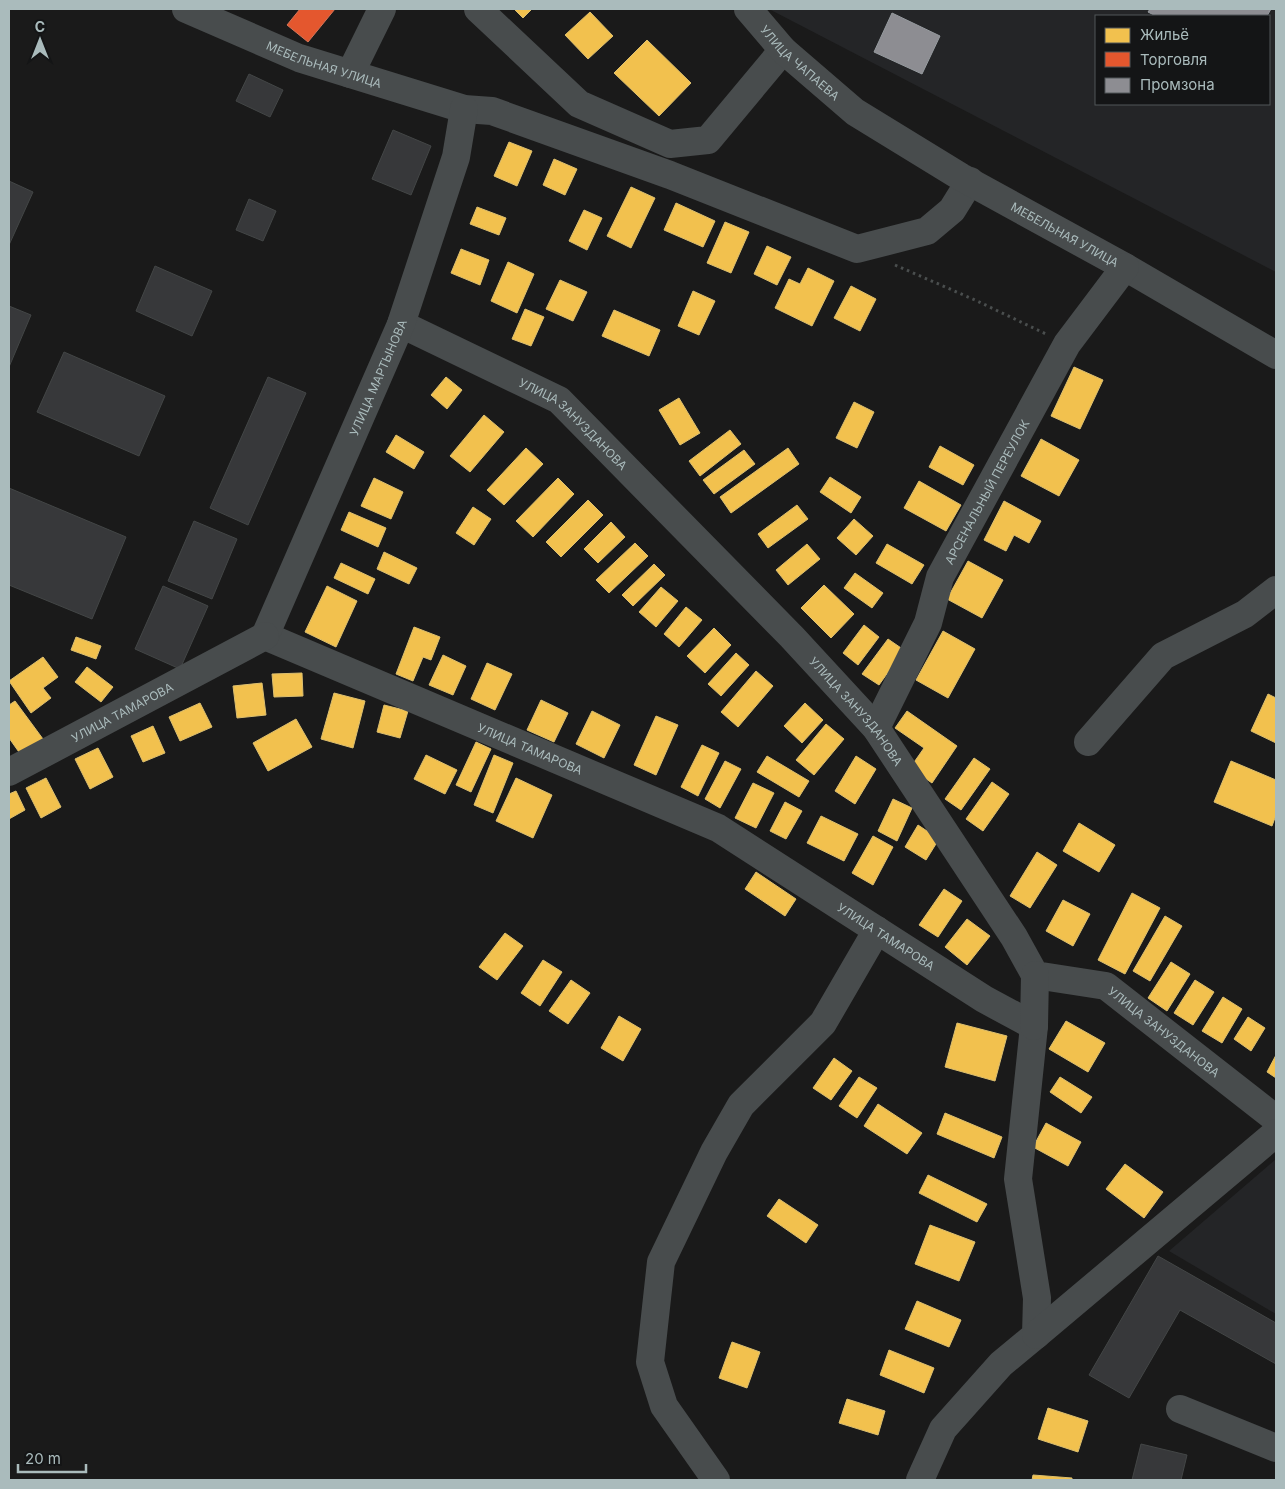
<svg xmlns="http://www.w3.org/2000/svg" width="1285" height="1489" font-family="Inter,sans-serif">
<rect width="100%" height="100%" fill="#1a1a1a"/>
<path fill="#242527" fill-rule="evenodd" d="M 769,9 L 1276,9 L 1276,272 ZM 1096,16 L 1269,16 L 1269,104 L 1096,104 Z
M 1276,1159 L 1276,1314 L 1169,1251 Z"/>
<path fill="#f2c14e" stroke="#dcbf6f" d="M 514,9 L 532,9 L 523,18 Z
M 590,12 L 613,36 L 588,59 L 565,35 Z
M 647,40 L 691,83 L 659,116 L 614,73 Z
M 509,142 L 532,151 L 517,186 L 494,176 Z
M 554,159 L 577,169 L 565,195 L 543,185 Z
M 631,187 L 655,198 L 631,248 L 607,236 Z
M 676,203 L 715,221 L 703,247 L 664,230 Z
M 477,207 L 506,218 L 499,235 L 470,224 Z
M 584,210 L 602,218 L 587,250 L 569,241 Z
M 725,222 L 749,232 L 731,273 L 707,263 Z
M 767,246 L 791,257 L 777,285 L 754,274 Z
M 461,249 L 489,260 L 480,285 L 451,273 Z
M 508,262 L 534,274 L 517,313 L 491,301 Z
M 808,268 L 834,281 L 812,326 L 775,308 L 789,279 L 800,284 Z
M 560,280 L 587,292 L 573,321 L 546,309 Z
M 851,286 L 876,299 L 860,331 L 834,318 Z
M 693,291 L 715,301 L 699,335 L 678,326 Z
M 525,309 L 544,317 L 531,346 L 512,339 Z
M 614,310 L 660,330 L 649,356 L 602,336 Z
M 1074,367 L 1103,380 L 1080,429 L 1051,416 Z
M 446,377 L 462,390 L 447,409 L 431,395 Z
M 679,398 L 700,433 L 680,445 L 659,410 Z
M 854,402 L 874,412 L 857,448 L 836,438 Z
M 484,415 L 504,432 L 470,472 L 450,456 Z
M 730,430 L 741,444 L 700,476 L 689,461 Z
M 396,435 L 424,452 L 414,469 L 386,452 Z
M 1041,439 L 1079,460 L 1059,496 L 1021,476 Z
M 940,446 L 974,465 L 963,485 L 929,467 Z
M 526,448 L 543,464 L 504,505 L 487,490 Z
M 788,448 L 799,464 L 731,513 L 720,497 Z
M 744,450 L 755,464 L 714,494 L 703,480 Z
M 830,477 L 861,497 L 851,513 L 820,492 Z
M 374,478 L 403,492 L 391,519 L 361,506 Z
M 558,478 L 574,494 L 533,537 L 516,521 Z
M 919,481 L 961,505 L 946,531 L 904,508 Z
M 588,500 L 603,515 L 561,557 L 546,542 Z
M 1004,501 L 1041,521 L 1029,543 L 1014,535 L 1006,551 L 984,540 Z
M 797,505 L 808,519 L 768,548 L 758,534 Z
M 473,507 L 491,519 L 474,545 L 456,533 Z
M 349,512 L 386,528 L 378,547 L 341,530 Z
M 854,519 L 873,536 L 856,555 L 837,538 Z
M 611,522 L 625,537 L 598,563 L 584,549 Z
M 635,543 L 648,556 L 609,593 L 596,580 Z
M 807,544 L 820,559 L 788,585 L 776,570 Z
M 887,544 L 924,565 L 912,584 L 876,563 Z
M 384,552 L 417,568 L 409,584 L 377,569 Z
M 968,561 L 1003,580 L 982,618 L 947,599 Z
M 341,563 L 375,579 L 368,594 L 334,578 Z
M 654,564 L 665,575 L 633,606 L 622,595 Z
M 855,573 L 883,593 L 872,608 L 844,588 Z
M 824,585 L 854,614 L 831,638 L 801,608 Z
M 327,586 L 357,601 L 336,647 L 305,632 Z
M 661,587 L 678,601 L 656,627 L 639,612 Z
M 686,607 L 702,620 L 679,647 L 664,634 Z
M 864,625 L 879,637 L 858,665 L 843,653 Z
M 414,627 L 440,637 L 431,660 L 423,657 L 413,681 L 396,674 Z
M 714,628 L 731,645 L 705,673 L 687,656 Z
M 943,631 L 975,649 L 948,698 L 916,680 Z
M 76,637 L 101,646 L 96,659 L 71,650 Z
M 888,639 L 904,650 L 879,685 L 862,674 Z
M 736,653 L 749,665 L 721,696 L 708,684 Z
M 443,655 L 466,666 L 453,695 L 429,685 Z
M 43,657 L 58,677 L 43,688 L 51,698 L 31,713 L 9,681 Z
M 487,663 L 512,674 L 495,710 L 471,699 Z
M 87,667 L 113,687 L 101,702 L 75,682 Z
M 756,671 L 773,686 L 738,727 L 721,712 Z
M 302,673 L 303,696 L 274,697 L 272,674 Z
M 262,683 L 266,715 L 237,718 L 233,686 Z
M 334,693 L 365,701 L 353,748 L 321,739 Z
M 1268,694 L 1276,698 L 1276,743 L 1251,731 Z
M 541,700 L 568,713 L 554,742 L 527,730 Z
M 15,701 L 43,739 L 21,755 L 9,738 L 9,705 Z
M 200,703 L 212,727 L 180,741 L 169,717 Z
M 805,703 L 823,720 L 802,743 L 784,726 Z
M 384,705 L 408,711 L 400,738 L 377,732 Z
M 592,711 L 620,725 L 604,758 L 576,744 Z
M 907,711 L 957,746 L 932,783 L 910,768 L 924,748 L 895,728 Z
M 656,716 L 678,725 L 656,775 L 634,765 Z
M 296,719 L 312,747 L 268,771 L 253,743 Z
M 826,724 L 844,739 L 814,775 L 796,760 Z
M 153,726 L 165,753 L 143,762 L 131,736 Z
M 476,742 L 491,749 L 471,792 L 456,785 Z
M 702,745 L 719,753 L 698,796 L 681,787 Z
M 98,748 L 113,777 L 90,789 L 75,759 Z
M 426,755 L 457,770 L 445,794 L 414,779 Z
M 494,755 L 513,763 L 493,813 L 474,805 Z
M 767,756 L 809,781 L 799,797 L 757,772 Z
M 856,756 L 876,769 L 855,804 L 835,791 Z
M 974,758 L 990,769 L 961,810 L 945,799 Z
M 725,761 L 741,769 L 720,808 L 705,799 Z
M 1231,761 L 1276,780 L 1276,815 L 1272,826 L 1214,802 Z
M 46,778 L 61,807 L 41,818 L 26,788 Z
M 516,778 L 552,795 L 533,838 L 496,821 Z
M 992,782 L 1009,794 L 983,831 L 966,819 Z
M 753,783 L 774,793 L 756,828 L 735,818 Z
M 16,791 L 25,810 L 9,819 L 9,794 Z
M 893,799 L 912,808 L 897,841 L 878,831 Z
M 785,802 L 802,811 L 786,839 L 770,831 Z
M 821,816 L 858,834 L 844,861 L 807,843 Z
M 1079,823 L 1115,845 L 1099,872 L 1063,851 Z
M 918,825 L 939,839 L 926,860 L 905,847 Z
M 873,836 L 893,847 L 873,885 L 852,873 Z
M 1037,852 L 1057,865 L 1030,908 L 1010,896 Z
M 756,872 L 796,899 L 785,916 L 745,889 Z
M 944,889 L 962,901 L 938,937 L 919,925 Z
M 1132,893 L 1160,908 L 1125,974 L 1098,960 Z
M 1063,900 L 1090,914 L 1073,946 L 1046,931 Z
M 1165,916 L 1182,926 L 1150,981 L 1133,971 Z
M 967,919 L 990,936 L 967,965 L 945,947 Z
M 505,933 L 523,946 L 497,980 L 479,967 Z
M 543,960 L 562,972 L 540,1006 L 521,993 Z
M 1171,962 L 1190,974 L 1167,1011 L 1148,998 Z
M 571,980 L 590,993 L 568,1024 L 549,1011 Z
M 1195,980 L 1214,992 L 1193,1025 L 1174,1013 Z
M 1223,997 L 1242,1009 L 1222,1043 L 1202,1031 Z
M 619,1016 L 641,1029 L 623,1061 L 601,1048 Z
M 1248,1017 L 1265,1028 L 1251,1051 L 1234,1039 Z
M 1066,1021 L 1105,1043 L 1088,1072 L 1049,1049 Z
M 957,1023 L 1007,1036 L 995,1081 L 945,1067 Z
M 1276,1055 L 1276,1078 L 1267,1072 Z
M 834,1058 L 852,1071 L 831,1100 L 813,1088 Z
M 859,1077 L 877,1088 L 857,1118 L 839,1106 Z
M 1060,1077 L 1092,1097 L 1081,1113 L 1050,1092 Z
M 878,1104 L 922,1133 L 907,1154 L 864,1126 Z
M 945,1113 L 1002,1137 L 994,1158 L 937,1134 Z
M 1046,1123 L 1081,1142 L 1068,1166 L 1033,1147 Z
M 1125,1164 L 1163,1192 L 1144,1218 L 1106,1189 Z
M 928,1175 L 987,1204 L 977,1222 L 919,1193 Z
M 779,1199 L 818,1225 L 806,1243 L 767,1216 Z
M 930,1225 L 975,1242 L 959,1281 L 915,1264 Z
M 917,1301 L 961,1320 L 949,1347 L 905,1329 Z
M 732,1342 L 760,1352 L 747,1388 L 719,1378 Z
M 889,1350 L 934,1368 L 924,1393 L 880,1375 Z
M 847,1399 L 885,1411 L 878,1435 L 839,1423 Z
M 1048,1408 L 1088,1421 L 1078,1452 L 1038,1439 Z
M 1033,1475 L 1072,1478 L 1072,1480 L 1032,1480 Z"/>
<path fill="#e4572e" stroke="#d37559" d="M 300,9 L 335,9 L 308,42 L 287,25 Z"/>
<path fill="#8d8d92" stroke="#969b9f" d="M 1150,9 L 1271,9 L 1267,16 L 1156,16 L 1148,12 Z
M 892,13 L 940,36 L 922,74 L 874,52 Z"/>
<path fill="#37383a" stroke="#434646" d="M 249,74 L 283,90 L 270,117 L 236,101 Z
M 393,130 L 431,146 L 411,195 L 372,179 Z
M 9,181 L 33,192 L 9,245 Z
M 249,199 L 276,211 L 263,241 L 236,230 Z
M 155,266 L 212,291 L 192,336 L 136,311 Z
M 9,306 L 31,315 L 9,367 Z
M 64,352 L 165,396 L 139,456 L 37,412 Z
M 268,377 L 306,393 L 248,525 L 210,508 Z
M 9,488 L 126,537 L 92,619 L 9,585 Z
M 194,521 L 237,539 L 212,599 L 168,581 Z
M 163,586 L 208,606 L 180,669 L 135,649 Z
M 1158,1256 L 1276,1323 L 1276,1364 L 1180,1310 L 1129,1398 L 1089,1375 Z
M 1141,1444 L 1187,1455 L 1181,1480 L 1132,1480 Z"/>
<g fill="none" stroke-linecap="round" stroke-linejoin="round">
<path stroke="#4a4e4e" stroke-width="3" stroke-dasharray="2.5 4" stroke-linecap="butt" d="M 895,265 L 975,300 L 1046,334"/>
<g stroke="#484c4d" stroke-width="28">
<path id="s1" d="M 186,9 L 299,58 L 464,109 L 492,111 L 670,175 L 857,249 L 927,231 L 952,210 L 970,181"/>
<path d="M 478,9 L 579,104 L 670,144 L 708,140 L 783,50"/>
<path id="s2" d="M 748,9 L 783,50 L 855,112 L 961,177 L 1125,267 L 1276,355"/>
<path d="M 350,74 L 382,9"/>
<path id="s3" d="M 401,324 L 559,400 L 792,637 L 876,728 L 1014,937 L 1035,975 L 1106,986 L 1276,1119"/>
<path id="s4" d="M 265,636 L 718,828 L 984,999 L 1034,1026 L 1018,1179 L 1037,1298 L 1036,1335 L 1001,1364 L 943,1429 L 920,1480"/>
<path id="s5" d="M 265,636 L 401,324 L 456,157 L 464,109"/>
<path id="s6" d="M 876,728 L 928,623 L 940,577 L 1067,344 L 1125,267"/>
<path d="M 1088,742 L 1163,656 L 1245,614 L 1276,590"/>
<path id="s7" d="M 9,772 L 265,636"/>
<path d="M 1034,1026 L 1035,975"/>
<path d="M 1036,1335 L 1276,1133"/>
<path d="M 1180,1409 L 1276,1448"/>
<path d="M 716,1480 L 664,1406 L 650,1362 L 661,1262 L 714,1152 L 741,1105 L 823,1023 L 877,930"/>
</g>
</g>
<g text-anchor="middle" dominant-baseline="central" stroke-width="5" stroke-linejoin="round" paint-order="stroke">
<g font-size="12" fill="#aabbbc" stroke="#141516">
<text stroke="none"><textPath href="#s2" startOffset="75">УЛИЦА ЧАПАЕВА</textPath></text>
<text stroke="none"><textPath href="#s1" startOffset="149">МЕБЕЛЬНАЯ УЛИЦА</textPath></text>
<text stroke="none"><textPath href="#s2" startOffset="392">МЕБЕЛЬНАЯ УЛИЦА</textPath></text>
<text stroke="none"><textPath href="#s5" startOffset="282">УЛИЦА МАРТЫНОВА</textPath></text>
<text stroke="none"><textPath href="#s3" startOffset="201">УЛИЦА ЗАНУЗДАНОВА</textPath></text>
<text stroke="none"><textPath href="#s6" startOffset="262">АРСЕНАЛЬНЫЙ ПЕРЕУЛОК</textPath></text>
<text stroke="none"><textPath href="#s7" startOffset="128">УЛИЦА ТАМАРОВА</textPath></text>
<text stroke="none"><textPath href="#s3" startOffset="606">УЛИЦА ЗАНУЗДАНОВА</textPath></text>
<text stroke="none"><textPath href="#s4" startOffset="288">УЛИЦА ТАМАРОВА</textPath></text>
<text stroke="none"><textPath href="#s4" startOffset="692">УЛИЦА ТАМАРОВА</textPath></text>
<text stroke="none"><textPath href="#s3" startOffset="1071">УЛИЦА ЗАНУЗДАНОВА</textPath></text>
</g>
</g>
<rect width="1285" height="1489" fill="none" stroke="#aabbbc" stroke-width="20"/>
<rect x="1095" y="15" width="175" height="90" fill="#141516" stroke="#505758"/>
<rect x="1105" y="28" width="25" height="15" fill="#f2c14e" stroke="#505758"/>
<text x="1140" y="40" font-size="15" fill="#aabbbc">Жильё</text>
<rect x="1105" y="52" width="25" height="15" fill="#e4572e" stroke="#505758"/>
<text x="1140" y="65" font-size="15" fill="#aabbbc">Торговля</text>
<rect x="1105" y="78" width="25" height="15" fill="#8d8d92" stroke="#505758"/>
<text x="1140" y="90" font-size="15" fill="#aabbbc">Промзона</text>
<g transform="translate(40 40)" stroke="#141516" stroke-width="4" paint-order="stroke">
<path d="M0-4L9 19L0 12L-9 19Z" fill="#aabbbc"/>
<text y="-8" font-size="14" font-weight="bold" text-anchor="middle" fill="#aabbbc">С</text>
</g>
<path d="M18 1464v8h68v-8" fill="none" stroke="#aabbbc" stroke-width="2.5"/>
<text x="25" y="1464" font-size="15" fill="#aabbbc" stroke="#141516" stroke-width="4" paint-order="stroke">20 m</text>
</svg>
